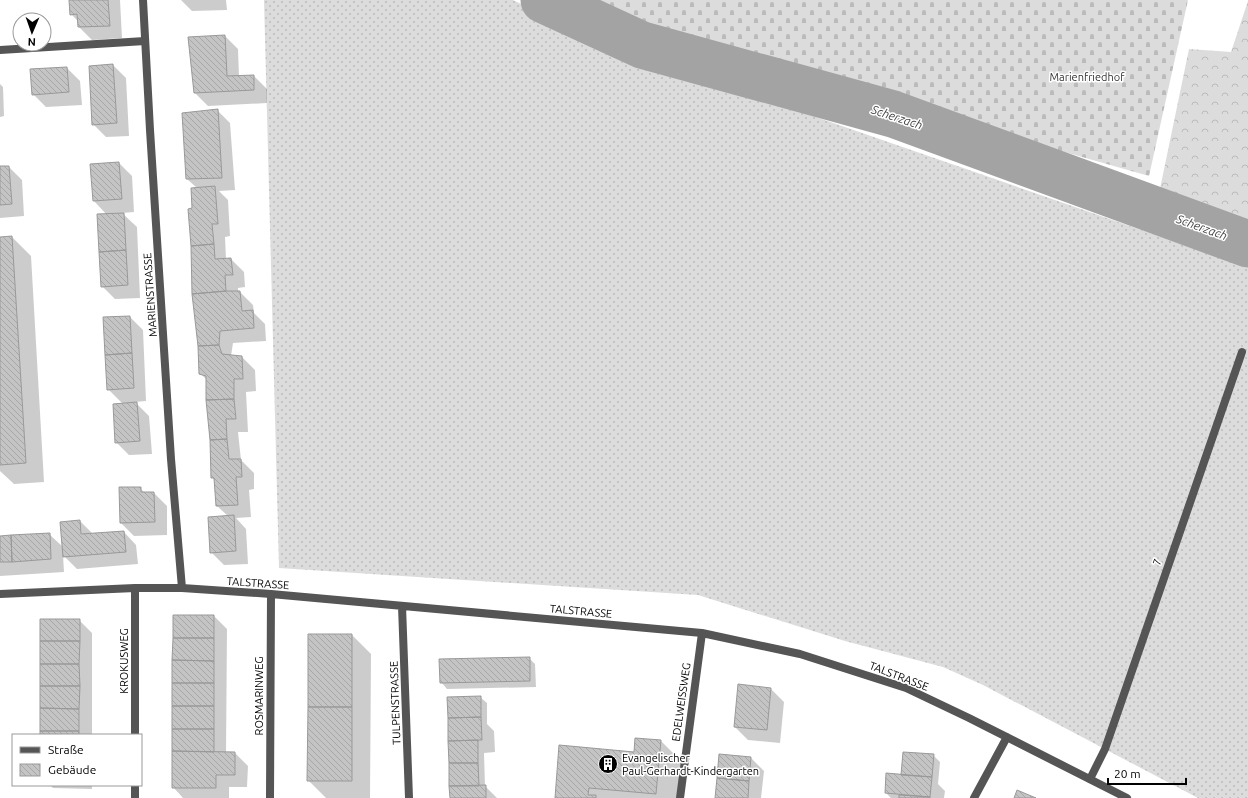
<svg xmlns="http://www.w3.org/2000/svg" width="1248" height="798" font-family="Ubuntu,sans-serif">
<defs>
<pattern id="grass-dots" width="8" height="8" patternUnits="userSpaceOnUse"><rect width="8" height="8" fill="#dcdcdc"/><path d="M2 2h.1M6 6h.1" fill="none" stroke="#bbb" stroke-width="1.8" stroke-linecap="round"/></pattern>
<pattern id="forest-crowns" width="20" height="18" patternUnits="userSpaceOnUse"><rect width="20" height="18" fill="#dcdcdc"/><path d="M2 6a3 3 0 1 1 6 0M12 15a3 3 0 1 1 6 0" fill="none" stroke="#bbb"/></pattern>
<pattern id="cemetery-stones" width="16" height="16" patternUnits="userSpaceOnUse"><rect width="16" height="16" fill="#dcdcdc"/><path d="M2 7V4a2 2 0 0 1 4 0v3zM10 15v-3a2 2 0 0 1 4 0v3z" fill="#bbb"/></pattern>
<pattern id="building-back-hatch" width="6" height="6" patternUnits="userSpaceOnUse"><rect width="6" height="6" fill="#c4c4c4"/><path d="M-1 5l2 2M0 0l6 6M5-1l2 2" fill="none" stroke="#a7a7a7"/></pattern>
</defs>
<rect width="100%" height="100%" fill="#fff"/>
<path fill="url(#grass-dots)" d="M 264,0 L 513,0 L 598,42 L 842,126 L 1248,267 L 1248,798 L 1198,798 L 983,685 L 943,667 L 845,641 L 698,595 L 279,568 Z"/>
<path fill="url(#forest-crowns)" d="M 1248,1 L 1248,242 L 1156,208 L 1189,49 L 1231,52 Z"/>
<path fill="url(#cemetery-stones)" d="M 561,0 L 1188,0 L 1149,176 L 605,22 Z"/>
<path fill="#0003" d="M 70,0 L 120,0 L 122,38 L 92,40 L 79,27 L 79,22 L 71,14 Z
M 181,0 L 226,0 L 227,10 L 192,11 Z
M 225,36 L 238,49 L 239,77 L 254,76 L 267,89 L 267,103 L 208,106 L 195,93 Z
M 113,65 L 126,78 L 129,136 L 106,137 L 93,124 Z
M 67,68 L 80,81 L 82,105 L 46,107 L 33,94 Z
M 0,84 L 3,87 L 4,116 L 0,117 Z
M 217,110 L 230,123 L 235,190 L 219,191 L 228,200 L 230,236 L 225,237 L 226,259 L 231,259 L 244,272 L 245,287 L 238,288 L 238,292 L 240,292 L 253,305 L 254,313 L 265,324 L 266,341 L 233,343 L 231,356 L 242,357 L 255,370 L 256,391 L 246,392 L 248,432 L 238,432 L 241,460 L 254,473 L 254,489 L 249,490 L 251,517 L 236,518 L 246,529 L 248,564 L 224,565 L 211,552 L 228,516 L 217,506 L 215,481 L 212,477 L 207,380 L 200,373 L 194,209 L 197,188 L 187,179 Z
M 119,163 L 132,176 L 134,212 L 122,213 L 137,227 L 140,298 L 115,299 L 102,286 L 107,215 L 94,201 Z
M 0,167 L 9,167 L 22,180 L 24,216 L 0,218 Z
M 12,237 L 31,256 L 44,482 L 14,484 L 0,471 L 0,238 Z
M 130,317 L 143,330 L 146,401 L 135,402 L 149,416 L 152,454 L 129,455 L 116,442 L 123,404 L 108,389 Z
M 140,488 L 145,493 L 154,493 L 167,506 L 167,535 L 134,536 L 121,523 Z
M 80,521 L 93,534 L 124,532 L 136,545 L 138,564 L 77,569 L 63,555 L 64,572 L 0,576 L 0,537 L 49,534 L 63,547 Z
M 214,616 L 227,629 L 226,753 L 235,753 L 248,766 L 247,787 L 229,787 L 229,798 L 183,798 L 173,787 Z
M 79,620 L 92,633 L 92,735 L 41,735 Z
M 352,635 L 371,654 L 370,798 L 326,798 L 308,780 Z
M 529,658 L 535,664 L 536,687 L 447,689 L 441,682 Z
M 771,689 L 784,702 L 780,743 L 748,740 L 735,727 Z
M 480,697 L 487,703 L 487,724 L 494,731 L 495,752 L 484,753 L 485,786 L 497,798 L 451,798 Z
M 661,741 L 685,765 L 682,798 L 556,798 L 634,753 Z
M 720,755 L 751,758 L 764,771 L 761,798 L 716,798 Z
M 933,755 L 940,762 L 938,784 L 945,791 L 944,798 L 891,798 L 886,793 L 902,776 Z
M 50,785 L 92,785 L 92,789 L 53,788 Z"/>
<g fill="none" stroke-linecap="round" stroke-linejoin="round">
<path stroke="#a3a3a3" stroke-width="47" d="M 544,0 L 642,45 L 893,114 L 1248,244"/>
</g>
<path fill="url(#building-back-hatch)" stroke="#999" d="M 69,0 L 108,0 L 110,26 L 78,27 L 77,14 L 70,15 Z
M 225,35 L 227,76 L 254,75 L 254,90 L 194,93 L 188,37 Z
M 113,64 L 117,123 L 92,125 L 89,66 Z
M 67,67 L 69,92 L 32,95 L 30,69 Z
M 218,109 L 222,178 L 186,179 L 182,113 Z
M 119,162 L 122,199 L 93,201 L 90,164 Z
M 0,166 L 9,166 L 12,204 L 0,205 Z
M 215,186 L 218,224 L 212,224 L 214,244 L 191,246 L 188,209 L 192,208 L 191,188 Z
M 124,213 L 126,250 L 99,252 L 97,214 Z
M 12,236 L 26,463 L 0,465 L 0,237 Z
M 214,244 L 215,259 L 231,258 L 233,275 L 225,275 L 226,291 L 192,294 L 191,246 Z
M 126,250 L 128,285 L 101,287 L 99,252 Z
M 226,291 L 240,291 L 242,311 L 253,310 L 254,328 L 220,331 L 219,345 L 198,346 L 192,294 Z
M 130,316 L 132,353 L 105,355 L 103,317 Z
M 219,345 L 222,354 L 242,356 L 243,379 L 234,379 L 234,399 L 206,400 L 206,376 L 199,374 L 198,346 Z
M 132,353 L 134,388 L 107,390 L 105,355 Z
M 234,399 L 236,419 L 226,419 L 227,439 L 210,440 L 206,400 Z
M 137,402 L 140,441 L 115,443 L 113,404 Z
M 227,439 L 229,459 L 241,459 L 242,477 L 236,477 L 238,505 L 216,506 L 214,478 L 211,478 L 210,440 Z
M 119,487 L 141,487 L 141,492 L 154,492 L 155,522 L 120,523 Z
M 234,515 L 236,551 L 210,553 L 208,517 Z
M 80,520 L 81,534 L 124,531 L 126,552 L 63,557 L 60,522 Z
M 50,533 L 51,559 L 12,562 L 11,535 Z
M 11,535 L 12,562 L 0,562 L 0,536 Z
M 173,615 L 214,615 L 214,638 L 173,638 Z
M 40,619 L 80,619 L 80,641 L 40,641 Z
M 308,634 L 352,634 L 352,707 L 308,707 Z
M 173,638 L 214,638 L 214,661 L 172,660 Z
M 40,641 L 80,641 L 79,664 L 40,664 Z
M 530,657 L 530,681 L 440,683 L 439,659 Z
M 172,660 L 214,661 L 214,683 L 172,683 Z
M 40,664 L 79,664 L 80,686 L 40,686 Z
M 172,683 L 214,683 L 214,706 L 172,706 Z
M 738,684 L 771,688 L 767,730 L 734,727 Z
M 40,686 L 80,686 L 79,709 L 40,708 Z
M 481,696 L 481,717 L 448,718 L 447,697 Z
M 172,706 L 214,706 L 214,729 L 172,729 Z
M 308,707 L 352,707 L 352,781 L 307,781 Z
M 40,708 L 79,709 L 79,731 L 40,731 Z
M 481,717 L 482,740 L 448,741 L 448,718 Z
M 172,729 L 214,729 L 214,752 L 172,751 Z
M 40,731 L 79,731 L 79,735 L 40,735 Z
M 635,738 L 661,740 L 656,794 L 589,788 L 588,795 L 596,795 L 596,798 L 555,798 L 559,745 L 634,752 Z
M 478,740 L 478,763 L 449,763 L 448,741 Z
M 172,751 L 235,752 L 235,775 L 216,775 L 216,788 L 172,788 Z
M 903,752 L 934,754 L 932,777 L 901,775 Z
M 719,754 L 751,757 L 749,781 L 717,778 Z
M 449,763 L 478,763 L 479,786 L 449,786 Z
M 886,773 L 932,777 L 930,797 L 885,793 Z
M 717,778 L 749,781 L 748,798 L 715,798 Z
M 486,785 L 486,798 L 450,798 L 449,786 Z
M 1017,790 L 1036,798 L 1014,798 Z
M 899,795 L 930,797 L 930,798 L 899,798 Z"/>
<g fill="none" stroke-linecap="round" stroke-linejoin="round">
<path stroke="#555" stroke-width="8" d="M 1090,779 L 1105,749 L 1242,352"/>
<path stroke="#555" stroke-width="8" d="M 143,0 L 150,130 L 171,459 L 182,588
M 0,50 L 145,41
M 135,588 L 135,735
M 0,594 L 135,588 L 182,588 L 271,594 L 702,633 L 800,654 L 906,688 L 969,718 L 1127,798
M 402,606 L 409,798
M 135,785 L 135,798
M 270,798 L 271,594
M 680,798 L 702,633
M 974,798 L 1007,737"/>
</g>
<defs>
<symbol id="building-disc" viewBox="-11 -11 22 22"><circle r="9.5" fill="#000" stroke="#fff"/><path d="M-4-6H4V6H1V3H-1V6H-4ZM-2.5-4.3h1.7v1.8h-1.7ZM.8-4.3h1.7v1.8H.8ZM-2.5-1h1.7V.8h-1.7ZM.8-1h1.7V.8H.8Z" fill="#fff"/></symbol>
</defs>
<g fill-rule="evenodd">
<use href="#building-disc" x="597" y="753" width="22" height="22"/>
</g>
<g text-anchor="middle" dominant-baseline="central" stroke-width="3" stroke-linejoin="round" paint-order="stroke">
<g font-size="11" fill="#333" stroke="#fff">
<text x="1087" y="77">Marienfriedhof</text>
</g>
<g font-size="11" fill="#000" stroke="#fff">
<text transform="translate(150 295) rotate(-94)">MARIENSTRASSE</text>
<text transform="translate(1157 562) rotate(-71)">7</text>
<text transform="translate(258 583) rotate(4)">TALSTRASSE</text>
<text transform="translate(581 611) rotate(5)">TALSTRASSE</text>
<text transform="translate(124 661) rotate(-90)">KROKUSWEG</text>
<text transform="translate(899 676) rotate(21)">TALSTRASSE</text>
<text transform="translate(259 696) rotate(-90)">ROSMARINWEG</text>
<text transform="translate(681 702) rotate(-82)">EDELWEISSWEG</text>
<text transform="translate(395 703) rotate(-92)">TULPENSTRASSE</text>
</g>
<g font-size="11" fill="#000" stroke="#fff" text-anchor="start">
<text x="622" y="758">Evangelischer<tspan x="622" dy="13">Paul-Gerhardt-Kindergarten</tspan></text>
</g>
<g font-size="12" font-style="italic" fill="#444" stroke="#fff">
<text transform="translate(897 117) rotate(18)">Scherzach</text>
<text transform="translate(1202 227) rotate(20)">Scherzach</text>
</g>
</g>
<rect x="12" y="734" width="130" height="52" fill="#ffffff" stroke="#999999"/>
<rect x="20" y="747" width="20" height="6" fill="#555555" stroke="#999999"/>
<text x="48" y="754" font-size="12" fill="#000000">Straße</text>
<rect x="20" y="764" width="20" height="12" fill="url(#building-back-hatch)" stroke="#999999"/>
<text x="48" y="774" font-size="12" fill="#000000">Gebäude</text>
<g transform="translate(32 32) rotate(182)"><circle r="19" fill="#ffffff" stroke="#999999"/>
<path d="M0-3L7 15L0 10L-7 15Z" fill="#000000"/>
<text y="-6" font-size="11" font-weight="bold" text-anchor="middle" fill="#000000">N</text>
</g>
<path d="M1108 778v6h78v-6" fill="none" stroke="#000000" stroke-width="2"/>
<text x="1114" y="778" font-size="12" fill="#000000" stroke="#ffffff" stroke-width="3" paint-order="stroke">20 m</text>
</svg>
